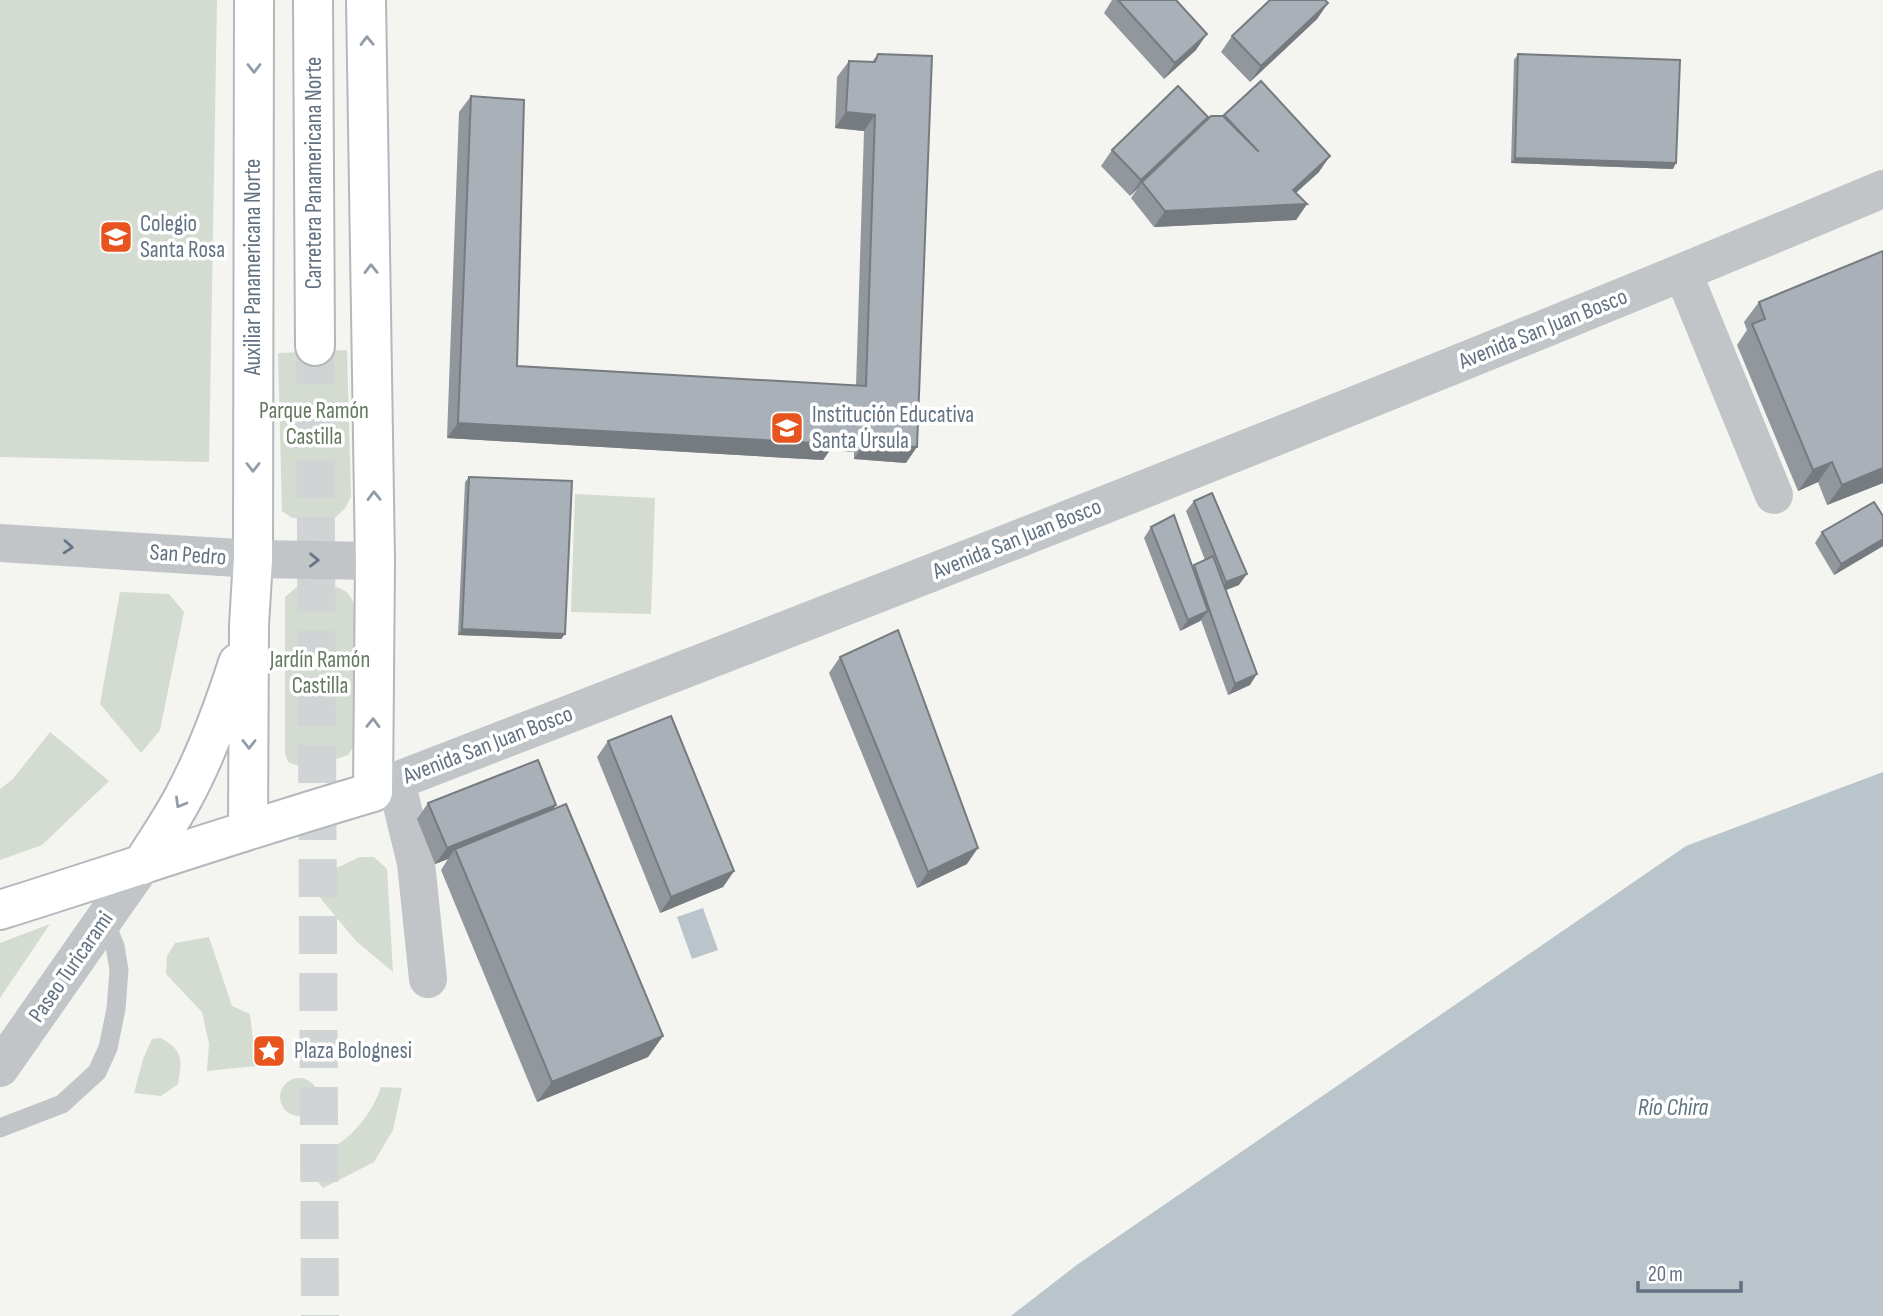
<svg xmlns="http://www.w3.org/2000/svg" width="1883" height="1316" font-family="'Sofia Sans Condensed',sans-serif">
<rect width="100%" height="100%" fill="#f4f4f0"/>
<path fill="#d4dbd1" d="M 0,0 L 217,0 L 209,462 L 0,457 Z
M 347,350 L 351,496 L 346,507 L 335,518 L 292,518 L 282,511 L 278,353 Z
M 575,494 L 655,498 L 651,614 L 571,612 Z
M 298,586 C 319,586 346,580 354,604 L 356,743 L 348,755 L 306,769 L 288,762 L 285,754 L 285,597 Z
M 120,592 L 169,594 L 184,612 L 160,730 L 141,753 L 100,704 Z
M 50,732 L 109,781 L 42,845 L 0,860 L 0,789 L 13,779 Z
M 360,857 L 374,857 L 387,869 L 393,972 L 356,941 L 317,894 L 319,876 Z
M 50,924 L 0,998 L 0,943 Z
M 209,937 L 232,1006 L 250,1014 L 256,1066 L 207,1071 L 209,1044 L 202,1012 L 166,974 L 167,956 L 175,943 Z
M 161,1038 C 184,1051 182,1060 178,1084 L 161,1096 L 134,1093 L 143,1059 L 152,1039 Z
M280 1097a19 19 0 1 1 38 0a19 19 0 1 1-38 0Z
M 381,1087 L 402,1088 L 393,1130 L 374,1162 L 323,1188 L 314,1177 L 302,1167 L 303,1152 C 309,1151 319,1152 326,1150 C 351,1141 373,1112 381,1087 Z"/>
<path fill="#bac5cb" d="M 1883,772 L 1883,1316 L 1011,1316 L 1078,1264 L 1686,846 Z
M 703,908 L 718,950 L 692,959 L 677,917 Z"/>
<g fill="none" stroke-linecap="round" stroke-linejoin="round">
<path stroke="#d0d4d4" stroke-width="38" stroke-dasharray="38 19" stroke-linecap="butt" d="M 315,346 L 320,1316"/>
<defs>
<path id="secondary" d="M 248,828 L 249,625 L 253,559 L 254,0
M 142,865 C 155,844 170,822 182,800 C 206,756 223,710 238,663
M 0,910 C 124,871 247,829 373,792 L 375,561 L 366,0"/>
<path id="trunk" d="M 313,0 L 315,346"/>
</defs>
<use href="#secondary" stroke="#b3b8bd" stroke-width="42"/>
<use href="#trunk" stroke="#b4b7ba" stroke-width="42"/>
<path stroke="#c1c5c8" stroke-width="19" d="M 0,1128 L 62,1104 L 97,1072 L 108,1048 L 116,1009 L 119,970 L 115,946 L 104,919"/>
<path stroke="#c1c5c8" stroke-width="38" d="M 1683,273 L 1774,495
M 0,543 L 253,559 L 375,561
M 396,781 L 416,863 L 428,979"/>
<path stroke="#c1c5c8" stroke-width="38" d="M 373,792 L 396,781 C 893,589 1391,395 1883,189
M 0,1068 L 142,865"/>
<use href="#secondary" stroke="#fff" stroke-width="38"/>
<use href="#trunk" stroke="#fff" stroke-width="38"/>
</g>
<path fill="#91979d" d="M 1112,0 L 1176,0 L 1196,50 L 1164,79 L 1104,13 Z
M 1328,3 L 1317,19 L 1250,82 L 1221,52 L 1232,36 Z
M 878,54 L 906,463 L 854,459 L 854,452 L 830,450 L 823,460 L 447,438 L 459,112 L 471,96 L 517,366 L 856,386 L 864,131 L 835,128 L 837,77 L 849,61 L 872,62 Z
M 1518,54 L 1673,169 L 1511,163 L 1514,60 Z
M 1224,115 L 1319,172 L 1296,193 L 1307,204 L 1296,220 L 1154,227 L 1131,198 L 1138,188 L 1130,196 L 1101,166 L 1112,150 L 1208,117 L 1203,124 L 1223,116 Z
M 1759,302 L 1883,483 L 1827,505 L 1818,482 L 1798,491 L 1737,345 L 1747,330 L 1744,322 Z
M 469,477 L 565,634 L 561,639 L 458,635 L 465,482 Z
M 1194,501 L 1239,585 L 1226,590 L 1250,685 L 1228,695 L 1201,620 L 1200,621 L 1180,631 L 1144,538 L 1151,527 L 1192,567 L 1194,565 L 1205,560 L 1186,511 Z
M 1883,516 L 1883,546 L 1834,575 L 1815,543 L 1822,532 Z
M 840,657 L 967,864 L 917,888 L 829,673 Z
M 608,741 L 734,871 L 723,887 L 660,913 L 597,757 Z
M 428,803 L 556,805 L 553,809 L 663,1036 L 648,1057 L 537,1102 L 441,870 L 448,859 L 435,864 L 417,819 Z"/>
<path fill="#767b80" d="M 1328,3 L 1317,19 L 1250,82 L 1261,66 Z
M 1207,34 L 1196,50 L 1164,79 L 1175,63 Z
M 846,112 L 875,115 L 864,131 L 835,128 Z
M 1208,117 L 1197,133 L 1142,182 L 1138,188 L 1130,196 L 1141,180 Z
M 1330,156 L 1319,172 L 1282,205 L 1307,204 L 1296,220 L 1154,227 L 1165,211 L 1293,190 Z
M 1515,158 L 1676,163 L 1673,169 L 1511,163 Z
M 458,423 L 836,434 L 865,436 L 854,452 L 830,450 L 823,460 L 447,438 Z
M 865,443 L 917,447 L 906,463 L 854,459 Z
M 1832,462 L 1818,482 L 1798,491 L 1813,470 Z
M 1883,468 L 1883,483 L 1827,505 L 1842,485 Z
M 1883,539 L 1883,546 L 1834,575 L 1841,564 Z
M 1247,574 L 1239,585 L 1218,593 L 1226,582 Z
M 1208,611 L 1200,621 L 1180,631 L 1188,620 Z
M 462,629 L 565,634 L 561,639 L 458,635 Z
M 1257,674 L 1250,685 L 1228,695 L 1235,684 Z
M 556,805 L 545,821 L 455,849 L 448,859 L 435,864 L 447,848 Z
M 978,848 L 967,864 L 917,888 L 928,872 Z
M 734,871 L 723,887 L 660,913 L 671,897 Z
M 663,1036 L 648,1057 L 537,1102 L 552,1082 Z"/>
<path fill="#a9b0b7" stroke="#767b80" stroke-width="2" d="M 1118,0 L 1176,0 L 1207,34 L 1175,63 Z
M 1270,0 L 1325,0 L 1328,3 L 1261,66 L 1232,36 Z
M 878,54 L 932,56 L 917,447 L 865,443 L 865,436 L 836,434 L 834,444 L 458,423 L 471,96 L 524,100 L 517,366 L 866,386 L 875,115 L 846,112 L 849,61 L 875,62 Z
M 1518,54 L 1680,60 L 1676,163 L 1515,158 Z
M 1261,81 L 1330,156 L 1293,190 L 1307,204 L 1165,211 L 1142,182 L 1211,116 L 1223,116 L 1259,152 L 1224,115 Z
M 1178,86 L 1208,117 L 1141,180 L 1112,150 Z
M 1883,251 L 1883,468 L 1842,485 L 1832,462 L 1813,470 L 1752,324 L 1765,319 L 1759,302 Z
M 469,477 L 572,481 L 565,634 L 462,629 Z
M 1212,493 L 1247,574 L 1226,582 L 1194,501 Z
M 1874,502 L 1883,516 L 1883,539 L 1841,564 L 1822,532 Z
M 1174,515 L 1208,611 L 1188,620 L 1151,527 Z
M 1213,556 L 1257,674 L 1235,684 L 1194,565 Z
M 898,630 L 978,848 L 928,872 L 840,657 Z
M 671,716 L 734,871 L 671,897 L 608,741 Z
M 538,760 L 556,805 L 447,848 L 428,803 Z
M 566,804 L 663,1036 L 552,1082 L 455,849 Z"/>
<defs><path id="oneway-chevron" d="M-2-3.5L2.5 0L-2 3.5" fill="none" stroke-width="1.6" stroke-linecap="round" stroke-linejoin="round" transform="scale(1.75)"/></defs>
<g stroke="#919ca8">
<use href="#oneway-chevron" transform="translate(367 41) rotate(-91)"/>
<use href="#oneway-chevron" transform="translate(254 68) rotate(90)"/>
<use href="#oneway-chevron" transform="translate(371 269) rotate(-91)"/>
<use href="#oneway-chevron" transform="translate(253 467) rotate(90)"/>
<use href="#oneway-chevron" transform="translate(374 496) rotate(-91)"/>
<use href="#oneway-chevron" transform="translate(373 723) rotate(-89)"/>
<use href="#oneway-chevron" transform="translate(249 744) rotate(90)"/>
<use href="#oneway-chevron" transform="translate(180 803) rotate(120)"/>
</g>
<g stroke="#677686">
<use href="#oneway-chevron" transform="translate(68 547) rotate(4)"/>
<use href="#oneway-chevron" transform="translate(314 560) rotate(1)"/>
</g>
<defs>
<symbol id="school-square" viewBox="-11 -11 22 22"><rect x="-9" y="-9" width="18" height="18" rx="4" fill="#e7541d" stroke="#fff"/><path d="M0-5L7-2L0 1L-7-2ZM-4 1L0 2.5L4 1V4Q0 6-4 4Z" fill="#fff"/></symbol>
<symbol id="sight-square" viewBox="-11 -11 22 22"><rect x="-9" y="-9" width="18" height="18" rx="4" fill="#e7541d" stroke="#fff"/><path d="M0-6L1.8-2.2L6-1.7L2.9 1.2L3.7 5.4L0 3.3L-3.7 5.4L-2.9 1.2L-6-1.7L-1.8-2.2Z" fill="#fff"/></symbol>
</defs>
<g fill-rule="evenodd">
<use href="#school-square" x="97" y="218" width="38" height="38"/>
<use href="#school-square" x="768" y="409" width="38" height="38"/>
<use href="#sight-square" x="250" y="1032" width="38" height="38"/>
</g>
<g text-anchor="middle" dominant-baseline="central" stroke-width="7" stroke-linejoin="round" paint-order="stroke">
<g font-size="23" fill="#627282" stroke="#fff">
<text transform="translate(314 173) rotate(-90)">Carretera Panamericana Norte</text>
<text transform="translate(253 267) rotate(-90)">Auxiliar Panamericana Norte</text>
<text transform="translate(1543 329) rotate(-22)">Avenida San Juan Bosco</text>
<text transform="translate(1017 539) rotate(-22)">Avenida San Juan Bosco</text>
<text transform="translate(188 555) rotate(4)">San Pedro</text>
<text transform="translate(488 745) rotate(-21)">Avenida San Juan Bosco</text>
<text transform="translate(71 967) rotate(-55)">Paseo Turicarami</text>
</g>
<g font-size="23" fill="#627282" stroke="#fff" text-anchor="start">
<text x="140" y="224">Colegio<tspan x="140" dy="26">Santa Rosa</tspan></text>
<text x="812" y="415">Institución Educativa<tspan x="812" dy="26">Santa Úrsula</tspan></text>
<text x="294" y="1051">Plaza Bolognesi</text>
</g>
<g font-size="23" fill="#657961" stroke="#fff">
<text x="314" y="411">Parque Ramón<tspan x="314" dy="26">Castilla</tspan></text>
<text x="320" y="660">Jardín Ramón<tspan x="320" dy="26">Castilla</tspan></text>
</g>
<g font-size="24" font-style="italic" fill="#5e757f" stroke="#fff">
<text x="1673" y="1107">Río Chira</text>
</g>
</g>
<path d="M1638 1281v10h103v-10" fill="none" stroke="#627282" stroke-width="3.5"/>
<text x="1648" y="1281" font-size="21" fill="#627282" stroke="#ffffff" stroke-width="5" paint-order="stroke">20 m</text>
</svg>
